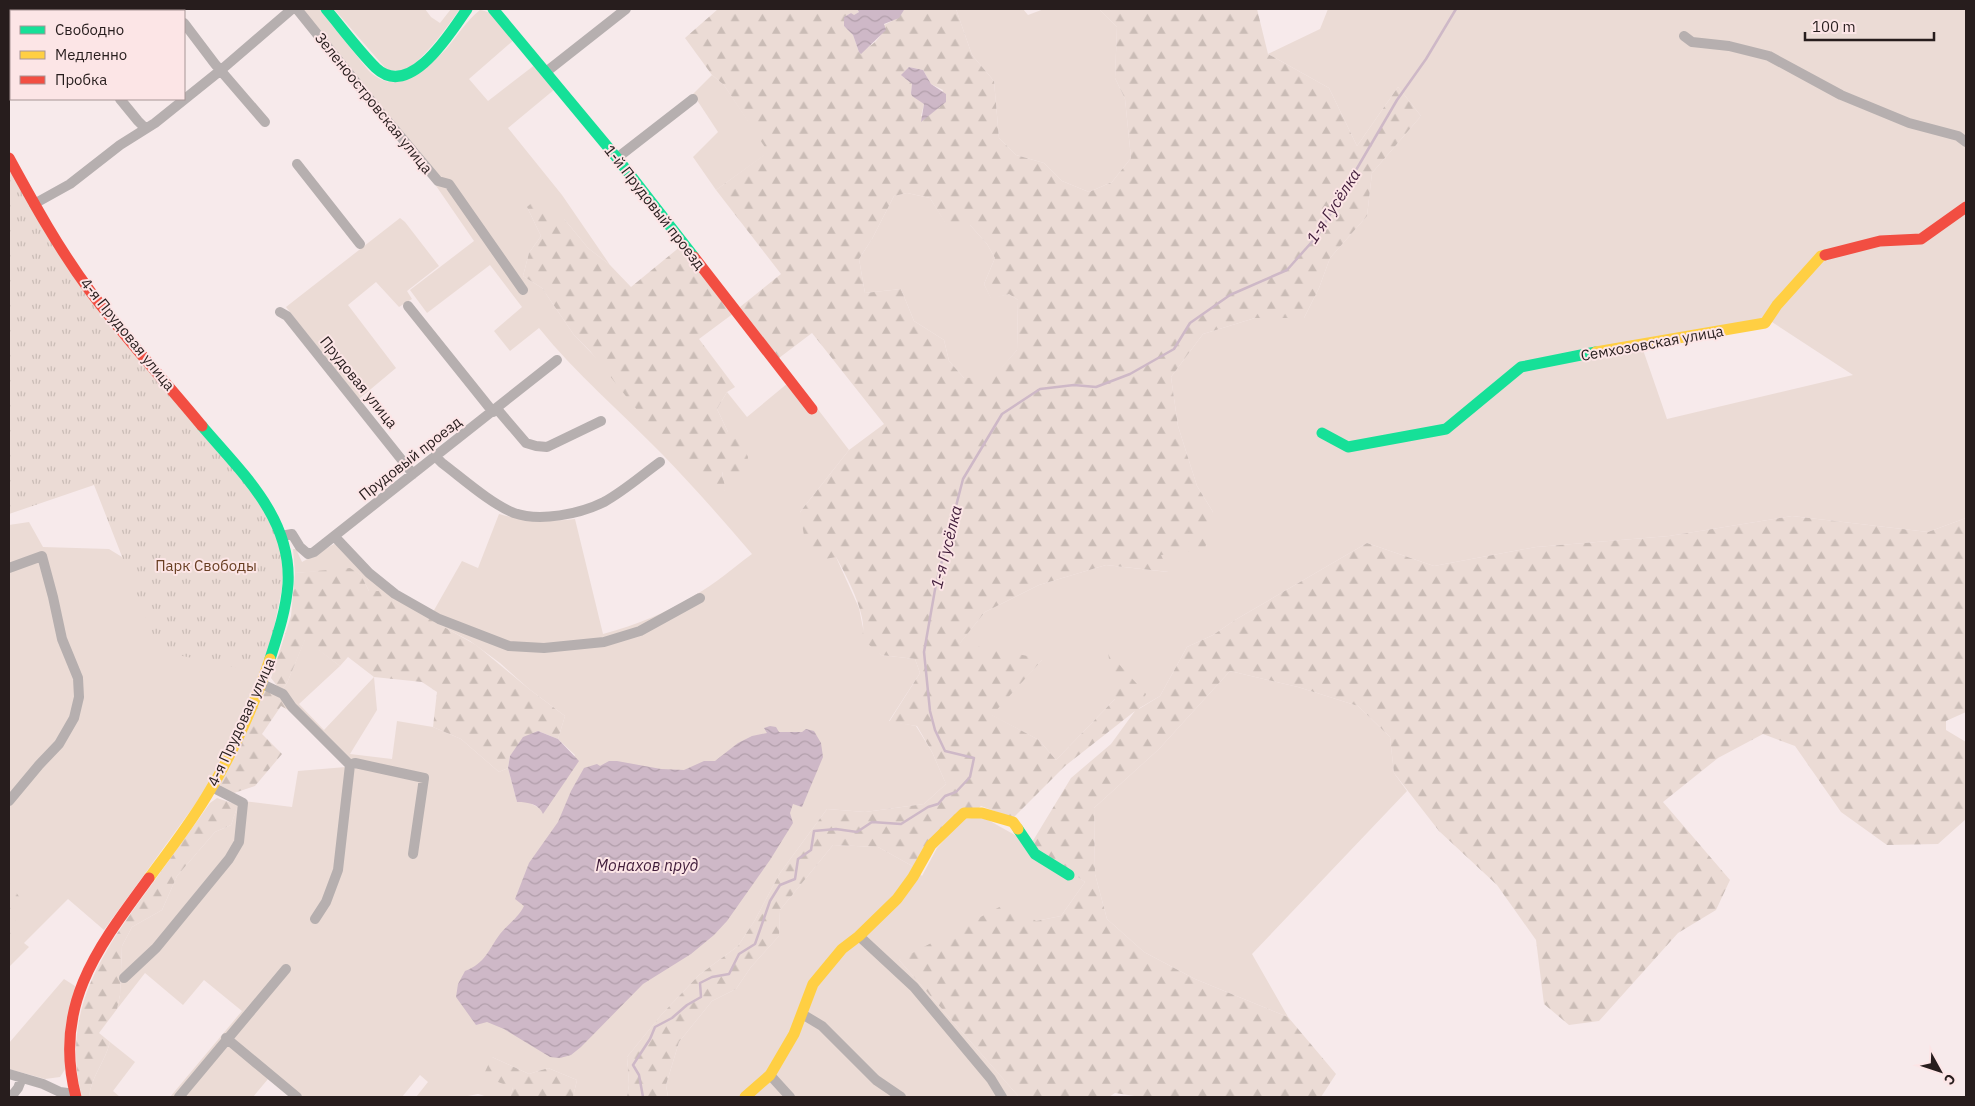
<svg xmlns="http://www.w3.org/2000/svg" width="1975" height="1106" font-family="'IBM Plex Sans',sans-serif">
<defs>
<pattern id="forest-firs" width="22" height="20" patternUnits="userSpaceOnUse" patternTransform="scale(1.25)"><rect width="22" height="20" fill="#ebdbd5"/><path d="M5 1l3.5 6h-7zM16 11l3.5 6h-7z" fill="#cabcb6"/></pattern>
<pattern id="park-tufts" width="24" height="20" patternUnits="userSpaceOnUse" patternTransform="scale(1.25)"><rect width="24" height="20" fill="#ebdbd5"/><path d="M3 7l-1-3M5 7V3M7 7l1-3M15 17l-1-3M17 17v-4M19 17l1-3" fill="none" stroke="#cabcb6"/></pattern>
<pattern id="water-waves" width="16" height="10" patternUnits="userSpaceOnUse" patternTransform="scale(1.25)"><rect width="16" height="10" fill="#ceb8c7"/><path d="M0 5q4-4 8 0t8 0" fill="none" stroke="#b19eaa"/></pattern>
</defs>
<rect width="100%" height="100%" fill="#f7eaeb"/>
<path fill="#ebdbd5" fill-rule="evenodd" d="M 295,9 L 319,9 L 369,71 C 391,91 407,81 426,65 C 433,60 441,55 447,48 C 458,35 466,21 480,10 C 496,12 505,27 515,39 L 469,79 L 488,101 L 536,64 L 555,89 L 508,128 L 562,195 L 610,265 L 588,248 L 565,220 L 527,207 L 541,236 L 529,253 L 523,276 L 542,288 L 574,335 L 725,491 L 722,471 L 728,432 L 717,409 L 727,392 L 747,417 L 794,378 L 849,450 L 800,512 L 836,557 L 859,608 L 864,633 L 881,655 L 915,659 L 920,673 L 889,721 L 916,726 L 932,752 L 946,784 L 924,804 L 865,812 L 827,809 L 780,873 L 755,920 L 738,946 L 699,975 L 662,1014 L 627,1057 L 629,1085 L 627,1097 L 573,1097 L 577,1080 L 548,1068 L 529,1074 L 492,1057 L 513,1088 L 510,1097 L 488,1097 L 478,1094 L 463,1097 L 416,1097 L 428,1082 L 420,1075 L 402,1097 L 303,1097 L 273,1073 L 253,1097 L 170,1097 L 242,1011 L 204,980 L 183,1005 L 145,973 L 117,1009 L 120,995 L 122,946 L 132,927 L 162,910 L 177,876 L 215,832 L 231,825 L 238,805 L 243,801 L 292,807 L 298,771 L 346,767 L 281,691 L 287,683 L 305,639 L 340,666 L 299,704 L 324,730 L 374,677 L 377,710 L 350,754 L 392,759 L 397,721 L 433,727 L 461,739 L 499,772 L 508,768 L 517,802 L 528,802 L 541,809 L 575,755 L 558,739 L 565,716 L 529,689 L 500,663 L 470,641 L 423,616 L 369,591 L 361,575 L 350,569 L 295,573 L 293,549 L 296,549 L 302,562 L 334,544 L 344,545 L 371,571 L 398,592 L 433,612 L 462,561 L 478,568 L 499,514 C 525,521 549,522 575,519 L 603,634 C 636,625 666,613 695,595 C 715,584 733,568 752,554 C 723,520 693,486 662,454 C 621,412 576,374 539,328 L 510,351 L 494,331 L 522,307 L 490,265 L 427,313 L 410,290 L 474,241 L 432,180 Z
M 334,9 L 425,9 L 431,17 L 440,23 L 451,9 L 460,9 C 450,23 419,67 403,70 C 398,71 392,70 387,70 Z
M 956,9 L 1023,9 L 1028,15 L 1044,9 L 1099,9 L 1117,27 L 1115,78 L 1125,99 L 1131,158 L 1112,182 L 1089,192 L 1062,181 L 1044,163 L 1016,155 L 999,138 L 994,81 L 972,55 Z
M 1328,9 L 1966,9 L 1966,518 L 1928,532 L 1792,516 L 1669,536 L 1536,547 L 1434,566 L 1367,543 L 1235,620 L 1213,635 L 1187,647 L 1160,696 L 1138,709 L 1115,699 L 1056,760 L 1039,740 L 991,715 L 1042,660 L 959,644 L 985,612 L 1039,585 L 1106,565 L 1168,572 L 1160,555 L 1213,512 L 1197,486 L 1178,426 L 1171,377 L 1203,334 L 1255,318 L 1304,318 L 1319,288 L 1330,258 L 1367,216 L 1372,173 L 1421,116 L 1398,87 L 1357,146 L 1329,88 L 1268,54 L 1320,29 ZM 1769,320 L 1853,375 L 1667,419 L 1641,344 Z
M 712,75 L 724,85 L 769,152 L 716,190 L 693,157 L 718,132 L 693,94 Z
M 907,193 L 930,198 L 947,225 L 970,225 L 987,244 L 995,258 L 984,284 L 991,298 L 1009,294 L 1018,300 L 1017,350 L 993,378 L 964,378 L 949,361 L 944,340 L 914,321 L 901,289 L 865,293 L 859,259 L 872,239 L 894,196 Z
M 400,218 L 405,222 L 439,266 L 407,291 L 412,299 L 399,307 L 376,282 L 348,305 L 396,368 L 359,399 L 286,307 Z
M 29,522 L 43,547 L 109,549 L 270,648 L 260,674 L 207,788 L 104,930 L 68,899 L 24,943 L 29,947 L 9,967 L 9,525 Z
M 1230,671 L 1298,687 L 1358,706 L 1390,737 L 1394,773 L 1407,791 L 1252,954 L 1288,1017 L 1195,979 L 1144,952 L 1107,919 L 1095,874 L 1094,808 L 1159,749 Z
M 981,816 L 1031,844 L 1085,882 L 1061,916 L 1036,921 L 899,960 L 1019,1097 L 668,1097 L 666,1085 L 679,1042 L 712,1001 L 736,989 L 751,967 L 779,936 L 780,910 L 833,845 L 878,847 L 914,867 L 922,876 L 937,848 L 962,820 Z
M 64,979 L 75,986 L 66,1068 L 60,1077 L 45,1079 L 9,1069 L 9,1043 Z
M 110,1042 L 135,1062 L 113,1091 L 120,1097 L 89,1097 C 91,1077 105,1062 110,1042 Z"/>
<path fill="url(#forest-firs)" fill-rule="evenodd" d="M 718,9 L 857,9 L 859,12 L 853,16 L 851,13 L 844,17 L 844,26 L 853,35 L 859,52 C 872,46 882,39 884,25 L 894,20 L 904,10 L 896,9 L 956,9 L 972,55 L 994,81 L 999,138 L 1016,155 L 1044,163 L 1062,181 L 1089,192 L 1112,182 L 1131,158 L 1125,99 L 1115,78 L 1117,27 L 1099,9 L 1257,9 L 1268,54 L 1329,88 L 1357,146 L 1398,87 L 1421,116 L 1372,173 L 1367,216 L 1330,258 L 1319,288 L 1304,318 L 1255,318 L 1203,334 L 1171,377 L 1178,426 L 1197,486 L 1213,512 L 1205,549 L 1161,555 L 1169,572 L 1106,565 L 1039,585 L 985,612 L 960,643 L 1043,659 L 992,715 L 1039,740 L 1056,760 L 1115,699 L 1108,652 L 1146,694 L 1139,709 L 1160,696 L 1187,647 L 1213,635 L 1235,620 L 1367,543 L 1434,566 L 1536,547 L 1669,536 L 1792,516 L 1928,532 L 1966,518 L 1966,712 L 1946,721 L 1946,730 L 1966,742 L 1966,819 L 1938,844 L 1887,845 L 1841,812 L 1795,746 L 1763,734 L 1718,758 L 1663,802 L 1730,880 L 1716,910 L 1678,933 L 1599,1021 L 1569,1025 L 1544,1004 L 1536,940 L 1497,885 L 1439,831 L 1394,773 L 1390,737 L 1358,706 L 1298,687 L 1230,671 L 1159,749 L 1094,808 L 1095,874 L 1107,919 L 1144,952 L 1195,979 L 1288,1017 L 1336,1074 L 1321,1097 L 1141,1097 L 1115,1093 L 1109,1097 L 1019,1097 L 899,960 L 1007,903 L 1036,921 L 1061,916 L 1085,882 L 1031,844 L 1071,778 L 1111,744 L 1135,711 L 1065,766 L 1013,818 L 981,806 L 914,867 L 878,847 L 833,845 L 780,910 L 779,936 L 751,967 L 736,989 L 712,1001 L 679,1042 L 666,1085 L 668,1097 L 627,1097 L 629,1085 L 627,1057 L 662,1014 L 699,975 L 738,946 L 755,920 L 780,873 L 827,809 L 865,812 L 924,804 L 946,784 L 932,752 L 917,726 L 889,722 L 920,673 L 915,659 L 881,655 L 861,638 C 871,621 845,573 836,557 L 814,561 L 806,547 L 800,512 L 849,450 L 884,424 L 812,333 L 779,358 L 740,307 L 781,274 L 716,190 L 768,152 L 724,85 L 712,75 L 685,38 ZM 909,67 L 923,70 L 931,84 L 943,90 L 940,107 L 930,114 L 921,116 L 924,104 L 911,93 L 912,84 L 902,75 ZM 907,193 L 930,198 L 947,226 L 970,225 L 987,244 L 995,258 L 984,284 L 991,299 L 1009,294 L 1018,300 L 1017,350 L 993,377 L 964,378 L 949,361 L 944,340 L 914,321 L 901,289 L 865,293 L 859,259 L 872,239 L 894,196 Z
M 537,198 L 565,220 L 588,248 L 610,265 L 631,287 L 681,246 L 734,313 L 699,339 L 735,387 L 727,392 L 717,409 L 728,432 L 739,437 L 748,457 L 746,476 L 722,472 L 726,492 L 672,454 L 590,351 L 574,335 L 542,288 L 523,276 L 529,253 L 541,236 L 527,207 Z
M 350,568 L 361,575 L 369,591 L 380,591 L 476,645 L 529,689 L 565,716 L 558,739 L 538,731 L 510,756 L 508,768 L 499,772 L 461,739 L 433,727 L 437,692 L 422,682 L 374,677 L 348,657 L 340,666 L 305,640 L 287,683 L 281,691 L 271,678 L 291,616 L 295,573 Z
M 267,690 L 275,691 L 290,711 L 281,706 L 262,734 L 282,754 L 255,786 L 231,794 L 223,791 L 220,784 L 263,692 Z
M 217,798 L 238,805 L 231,825 L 215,832 L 177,876 L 162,910 L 132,927 L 122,946 L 120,995 L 117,1009 L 99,1033 L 110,1042 C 105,1062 91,1077 89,1097 L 82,1097 C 60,1013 102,952 150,887 C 170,859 190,831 210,803 Z
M 9,882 L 20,898 L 12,937 L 9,942 Z
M 492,1057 L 529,1074 L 548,1068 L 577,1080 L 573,1097 L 510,1097 L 513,1088 L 483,1076 Z"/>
<path fill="url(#park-tufts)" d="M 9,167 L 32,207 L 242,478 L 266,514 L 277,536 L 284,562 L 282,588 L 270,648 L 249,670 L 159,651 L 94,485 L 9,514 Z"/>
<path fill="url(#water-waves)" d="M 857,9 L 904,10 L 899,18 L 884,24 L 886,30 L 861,54 L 859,52 L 853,35 L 844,26 L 844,17 L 851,13 L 854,15 L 859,12 Z
M 909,67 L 923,70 L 931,84 L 946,94 L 946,102 L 921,122 L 924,104 L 912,96 L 911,93 L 912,84 L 901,75 Z
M 770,726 L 776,727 L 779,732 L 802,732 L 806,729 L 814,731 L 821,743 L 823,757 L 802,807 L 793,804 L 790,813 L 793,823 L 770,860 L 727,921 L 714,935 L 691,954 L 643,984 L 581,1047 L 571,1055 L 560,1058 L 550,1057 L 504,1029 L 487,1022 L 476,1025 L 456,997 L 458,984 L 465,971 C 486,963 488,950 500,934 C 508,924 518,918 524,906 L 515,899 L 529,863 L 558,822 L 571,791 L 584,768 L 597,764 L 600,766 L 609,761 L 617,761 L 661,769 L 684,770 L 704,761 L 715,761 L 738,743 L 752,736 L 767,733 L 764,728 Z
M 538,731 L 558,739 L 579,761 L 543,814 C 539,804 528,802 517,802 L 508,768 L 510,756 L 523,737 Z"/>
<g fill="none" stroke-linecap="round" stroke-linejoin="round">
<path stroke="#ceb8c7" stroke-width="2.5" d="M 643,1097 L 639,1075 L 633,1065 L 650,1039 L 655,1027 L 672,1018 L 687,1005 L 701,997 L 700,983 L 712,977 L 729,974 L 739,954 L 755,944 L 770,901 L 780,885 L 795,879 L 798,859 L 811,850 L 814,831 L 836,829 L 857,832 L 872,822 L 901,824 L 928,807 L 938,804 L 945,796 L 956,792 L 970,777 L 974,758 L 945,751 L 935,730 L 930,711 L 924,652 L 936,584 L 963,479 L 1002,414 L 1040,389 L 1074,385 L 1096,387 L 1130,374 L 1174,349 L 1190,323 L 1230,295 L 1287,270 L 1318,235 L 1397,100 L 1426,59 L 1456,9"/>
<path stroke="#b6afaf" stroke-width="10" d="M 51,9 L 53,11
M 173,9 L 175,11
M 297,9 L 379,111 L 438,181 L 449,184 L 523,290
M 184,23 L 215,64 L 265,122
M 1684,36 L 1692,42 L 1729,46 L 1769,56 L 1841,95 L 1909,123 L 1958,136 L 1966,142
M 546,72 L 626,9
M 120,99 L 138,121 L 145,128
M 617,158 L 693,99
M 297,164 L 360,244
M 34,204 L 70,184 L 120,145 L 155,123 L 221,70 L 292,9
M 408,306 L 493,412
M 280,312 L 287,316 L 413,474
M 497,409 L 526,443 L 536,446 L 547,447 L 601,421
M 435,456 L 442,463 C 462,478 491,504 514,513 C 540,522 580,514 604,502 C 624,491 642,475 660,462
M 281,536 L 292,534 L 300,547 L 308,554 L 314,552 L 557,360
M 335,537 L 369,573 L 395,594 L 439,619 L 509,646 L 544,648 L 604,642 L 640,631 L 700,598
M 9,568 L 42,556 L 53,597 L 62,639 L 78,678 L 79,697 L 74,718 L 59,744 L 39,765 L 9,801
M 262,684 L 283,694 L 292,707 L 350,765
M 350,765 L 355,763 L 424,778 L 413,854
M 315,919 L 326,902 L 338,870 L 350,765
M 859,936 L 914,987 L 991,1079 L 1002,1097
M 124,978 L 156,948 L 229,859 L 239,842 L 243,803 L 212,787
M 802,1014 L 822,1026 L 876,1080 L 901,1097
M 226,1038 L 297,1097
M 9,1074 L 43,1084 L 60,1092 L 75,1094
M 770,1075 L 790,1097
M 11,1097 L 18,1088 L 22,1078
M 179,1097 L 286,969"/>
<path stroke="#16e098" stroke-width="11" d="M 326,9 C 342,28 358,50 376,68 C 410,100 451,32 467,9
M 493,9 L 617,158 L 694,257
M 202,426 C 241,472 292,518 288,584 C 286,610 278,634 270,659
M 1322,433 L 1348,447 L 1446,429 L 1521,367 L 1596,352
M 1018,829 L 1035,854 L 1069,875"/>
<path stroke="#ffcf43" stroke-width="11" d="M 1596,352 L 1765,323 L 1777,305 L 1821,256 L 1825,255
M 149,878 C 169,851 189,825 206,797 C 231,757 255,704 270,659
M 745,1097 L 770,1075 L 794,1034 L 813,984 L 842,949 L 859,936 L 897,899 L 913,877 L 931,845 L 964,813 L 982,813 L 1013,822 L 1018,829"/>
<path stroke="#f24e42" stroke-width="11" d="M 9,158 C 34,204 59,249 90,291 C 125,338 165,381 202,426
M 1825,255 L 1880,241 L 1921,239 L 1966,207
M 694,257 L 812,409
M 76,1097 C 52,1006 98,947 149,878"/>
</g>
<g text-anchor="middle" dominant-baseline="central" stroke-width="4" stroke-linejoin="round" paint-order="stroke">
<g font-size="15" fill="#271d1d" stroke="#fce5e6">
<text transform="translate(374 103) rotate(51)">Зеленоостровская улица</text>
<text transform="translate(655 207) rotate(52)">1-й Прудовый проезд</text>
<text transform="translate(128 334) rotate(51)">4-я Прудовая улица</text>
<text transform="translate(1652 343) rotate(-10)">Семхозовская улица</text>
<text transform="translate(359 382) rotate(51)">Прудовая улица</text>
<text transform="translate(410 458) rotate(-38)">Прудовый проезд</text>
<text transform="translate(241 722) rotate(-65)">4-я Прудовая улица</text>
</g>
<g font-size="15" fill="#683e22" stroke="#fce5e6">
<text x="206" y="565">Парк Свободы</text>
</g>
<g font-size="16" font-style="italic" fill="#401c3a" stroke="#fce5e6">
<text transform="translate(1333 206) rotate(-57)">1-я Гусёлка</text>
<text transform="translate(946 547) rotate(-76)">1-я Гусёлка</text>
<text x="647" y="865">Монахов пруд</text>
</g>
</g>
<rect width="1975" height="1106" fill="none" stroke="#271d1d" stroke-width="20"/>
<rect x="10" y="10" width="175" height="90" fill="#fce5e6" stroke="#a79596"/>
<rect x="20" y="26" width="25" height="8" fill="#16e098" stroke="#a79596"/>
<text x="55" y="35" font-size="15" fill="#271d1d">Свободно</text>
<rect x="20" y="51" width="25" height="8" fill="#ffcf43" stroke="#a79596"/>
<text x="55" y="60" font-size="15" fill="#271d1d">Медленно</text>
<rect x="20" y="76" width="25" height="8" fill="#f24e42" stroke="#a79596"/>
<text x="55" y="85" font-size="15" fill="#271d1d">Пробка</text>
<g transform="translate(1940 1071) rotate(130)" stroke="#fce5e6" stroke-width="4" paint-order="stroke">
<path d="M0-4L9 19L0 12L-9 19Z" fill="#271d1d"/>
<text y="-8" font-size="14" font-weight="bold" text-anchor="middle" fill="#271d1d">С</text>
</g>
<path d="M1805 32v8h129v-8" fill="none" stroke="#271d1d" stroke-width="2.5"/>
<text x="1812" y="32" font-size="15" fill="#271d1d" stroke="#fce5e6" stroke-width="4" paint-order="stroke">100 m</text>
</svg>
